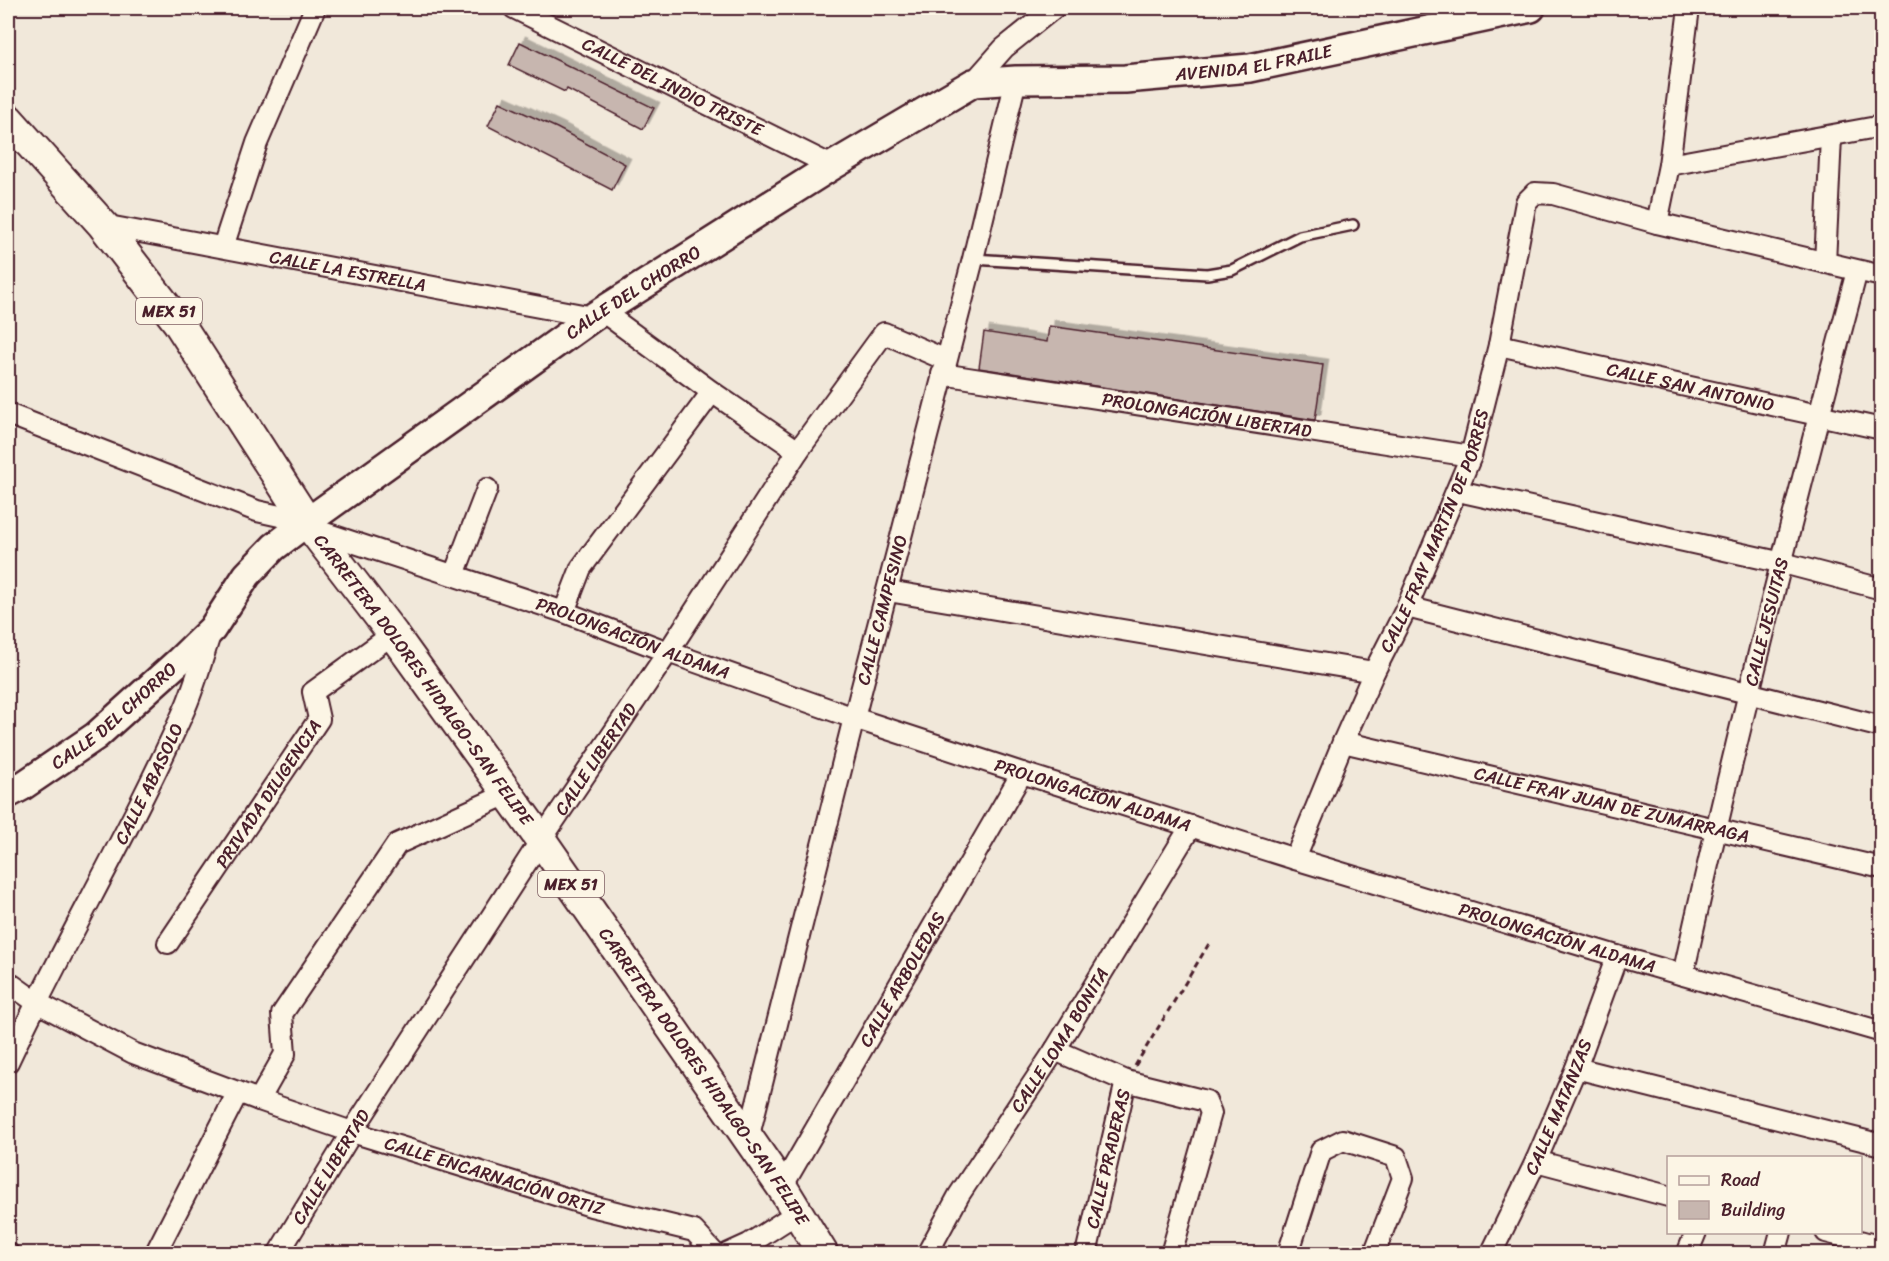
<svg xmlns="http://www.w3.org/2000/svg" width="1889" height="1261" font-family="Sriracha,sans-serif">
<defs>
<filter id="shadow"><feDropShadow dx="5.5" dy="-5.5" stdDeviation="0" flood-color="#0004"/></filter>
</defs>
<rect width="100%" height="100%" fill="#f1e8da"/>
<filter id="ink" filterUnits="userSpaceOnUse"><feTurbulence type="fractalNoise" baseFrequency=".0167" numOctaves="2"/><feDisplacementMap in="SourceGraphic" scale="12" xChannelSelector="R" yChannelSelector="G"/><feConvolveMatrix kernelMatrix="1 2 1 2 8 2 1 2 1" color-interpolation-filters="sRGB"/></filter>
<g filter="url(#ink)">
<path fill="#c7b6af" stroke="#4a1f2b" stroke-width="1.5" filter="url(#shadow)" d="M 520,42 L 654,108 L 643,129 L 567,89 L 565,92 L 509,65 Z
M 500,102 L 557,128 L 625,164 L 612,190 L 488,126 Z
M 1049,326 L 1323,365 L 1315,420 L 979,368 L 984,332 L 1047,342 Z"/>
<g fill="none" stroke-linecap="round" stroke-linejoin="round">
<defs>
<path id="lane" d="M 973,259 L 1207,274 L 1232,270 L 1300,236 L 1353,225"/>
<g id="street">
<path id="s1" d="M 514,8 L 832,166"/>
<path d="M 973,83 L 1004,48 L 1054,8"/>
<path d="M 1669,165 L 1882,126"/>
<path d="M 1657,223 L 1669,165 L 1689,8"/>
<path id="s2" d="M 103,225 L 593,317"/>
<path d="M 223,247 L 257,143 L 315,8"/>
<path d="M 1825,263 L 1831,137"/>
<path d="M 602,311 L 712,392 L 798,451"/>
<path id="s3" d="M 1499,345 L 1882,429"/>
<path id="s4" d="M 942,374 L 1471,456"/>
<path d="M 8,414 L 257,511 L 307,522"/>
<path d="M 1458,491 L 1783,563 L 1882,589"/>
<path id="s5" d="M 313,529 L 564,612 L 668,652 L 854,718 L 1022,773 L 1295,859 L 1617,956 L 1882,1032"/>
<path d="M 454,575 L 487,489"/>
<path d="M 888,591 L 1374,672"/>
<path d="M 1407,607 L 1882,727"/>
<path d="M 564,612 L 581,568 L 712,392"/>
<path id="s6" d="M 1343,742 L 1882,868"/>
<path id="s7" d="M 1295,859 L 1343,742 L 1374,672 L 1407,607 L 1471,456 L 1499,345 L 1526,202 L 1535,193 L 1553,194 L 1657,223 L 1882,276"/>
<path id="s8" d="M 168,943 L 319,719 L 313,692 L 393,634"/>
<path id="s9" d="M 1683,975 C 1735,739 1795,505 1857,271"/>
<path id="s10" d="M 8,982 L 36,1002 L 133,1053 L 259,1100 L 352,1132 L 591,1206 L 694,1231 L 715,1254"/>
<path d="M 1055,1050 L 1126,1081 L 1206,1101 L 1211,1113 L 1171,1254"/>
<path id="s11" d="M 8,1062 C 64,942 133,827 186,706 C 196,682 203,656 211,632"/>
<path d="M 1576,1068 L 1882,1145"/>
<path d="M 259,1100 L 285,1054 L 282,1014 L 397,844 L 507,794"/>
<path id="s12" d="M 748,1139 L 854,718 L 973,259 L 1016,80"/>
<path d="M 1536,1161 L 1668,1196"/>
<path id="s13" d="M 782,1187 L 1022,773"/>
<path d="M 1826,1232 L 1882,1247"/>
<path d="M 8,1253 L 8,1254"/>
<path d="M 155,1254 L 238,1092"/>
<path id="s14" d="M 278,1254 L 352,1132 L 541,840 L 668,652 L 798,451 L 884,333 L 946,360"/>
<path d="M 727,1254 L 749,1244 L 797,1213"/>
<path id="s15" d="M 927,1254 L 959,1195 L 1055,1050 L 1191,826"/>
<path id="s16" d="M 1086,1254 L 1126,1081"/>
<path d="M 1288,1254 L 1321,1151 L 1343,1140 L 1396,1157 L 1403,1178 L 1374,1254"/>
<path id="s17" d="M 1491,1254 L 1536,1161 L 1576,1068 L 1617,956"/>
<path d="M 1687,1254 L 1696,1232"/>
<path d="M 1775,1254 L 1781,1232"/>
</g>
<g id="secondary">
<path id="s18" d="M 8,794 L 21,787 L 96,736 L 178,662 L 212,629 L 247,575 L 274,547 L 307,522 L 593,317 L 832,166 L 973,83 L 1016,80 L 1125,79 L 1250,68 L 1531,8"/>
</g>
<g id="primary">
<path id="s19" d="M 8,119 L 103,225 L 178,322 L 307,522 L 393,634 L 541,840 L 782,1187 L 823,1254"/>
</g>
</defs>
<use href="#lane" stroke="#4a1f2b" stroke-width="14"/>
<use href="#street" stroke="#4a1f2b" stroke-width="24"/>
<use href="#secondary" stroke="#4a1f2b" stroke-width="32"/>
<use href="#primary" stroke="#4a1f2b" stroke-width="34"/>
<path stroke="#4a1f2b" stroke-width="3" stroke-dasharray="6 4.5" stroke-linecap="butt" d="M 1135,1066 L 1210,942"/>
<use href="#lane" stroke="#fcf5e5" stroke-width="9"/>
<use href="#street" stroke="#fcf5e5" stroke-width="20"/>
<use href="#secondary" stroke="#fcf5e5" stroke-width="27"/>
<use href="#primary" stroke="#fcf5e5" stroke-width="30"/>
</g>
</g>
<g text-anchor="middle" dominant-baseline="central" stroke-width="5" stroke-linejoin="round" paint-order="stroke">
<g fill="#fcf5e5" stroke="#7f5f63" stroke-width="1.5">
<rect x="136" y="298" width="66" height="26" rx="4.5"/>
<rect x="538" y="871" width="66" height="26" rx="4.5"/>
</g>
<g font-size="16" font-weight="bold" fill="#4a1f2b">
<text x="169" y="311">MEX 51</text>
<text x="571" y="884">MEX 51</text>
</g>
<g font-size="18" fill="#4a1f2b" stroke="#fcf5e5">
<text stroke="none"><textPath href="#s18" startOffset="1488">AVENIDA EL FRAILE</textPath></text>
<text stroke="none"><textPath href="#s1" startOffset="177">CALLE DEL INDIO TRISTE</textPath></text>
<text stroke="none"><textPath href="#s2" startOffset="249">CALLE LA ESTRELLA</textPath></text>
<text stroke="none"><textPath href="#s18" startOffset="807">CALLE DEL CHORRO</textPath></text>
<text stroke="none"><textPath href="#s3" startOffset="196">CALLE SAN ANTONIO</textPath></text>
<text stroke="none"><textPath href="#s4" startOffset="268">PROLONGACIÓN LIBERTAD</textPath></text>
<text stroke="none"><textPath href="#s7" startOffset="357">CALLE FRAY MARTÍN DE PORRES</textPath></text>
<text stroke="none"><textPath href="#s12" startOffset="546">CALLE CAMPESINO</textPath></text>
<text stroke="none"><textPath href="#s9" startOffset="363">CALLE JESUITAS</textPath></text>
<text stroke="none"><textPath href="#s5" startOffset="338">PROLONGACIÓN ALDAMA</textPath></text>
<text stroke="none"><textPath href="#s19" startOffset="699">CARRETERA DOLORES HIDALGO-SAN FELIPE</textPath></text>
<text stroke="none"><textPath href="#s18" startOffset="132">CALLE DEL CHORRO</textPath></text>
<text stroke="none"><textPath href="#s14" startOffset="588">CALLE LIBERTAD</textPath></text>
<text stroke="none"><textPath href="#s11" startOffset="312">CALLE ABASOLO</textPath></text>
<text stroke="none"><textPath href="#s8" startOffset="180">PRIVADA DILIGENCIA</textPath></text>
<text stroke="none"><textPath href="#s5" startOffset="824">PROLONGACIÓN ALDAMA</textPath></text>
<text stroke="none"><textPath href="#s6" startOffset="276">CALLE FRAY JUAN DE ZUMÁRRAGA</textPath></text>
<text stroke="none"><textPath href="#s5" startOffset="1310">PROLONGACIÓN ALDAMA</textPath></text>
<text stroke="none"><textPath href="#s13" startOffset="240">CALLE ARBOLEDAS</textPath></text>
<text stroke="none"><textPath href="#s15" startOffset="252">CALLE LOMA BONITA</textPath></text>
<text stroke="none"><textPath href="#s19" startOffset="1185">CARRETERA DOLORES HIDALGO-SAN FELIPE</textPath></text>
<text stroke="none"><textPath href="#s17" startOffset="162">CALLE MATANZAS</textPath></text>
<text stroke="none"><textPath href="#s16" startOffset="98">CALLE PRADERAS</textPath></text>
<text stroke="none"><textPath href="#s14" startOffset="102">CALLE LIBERTAD</textPath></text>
<text stroke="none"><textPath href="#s10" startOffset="526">CALLE ENCARNACIÓN ORTIZ</textPath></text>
</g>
</g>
<rect width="1889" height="1261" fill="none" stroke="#fcf5e5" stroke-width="30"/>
<rect x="15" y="15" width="1859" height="1231" fill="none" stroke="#4a1f2b" stroke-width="2" filter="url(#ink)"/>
<rect x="1667" y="1156" width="195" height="78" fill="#fcf5e5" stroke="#b59f9b" stroke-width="1.5"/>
<rect x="1679" y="1176" width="30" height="9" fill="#fcf5e5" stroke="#b59f9b" stroke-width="1.5"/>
<text x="1721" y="1186" font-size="18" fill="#4a1f2b">Road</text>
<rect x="1679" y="1201" width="30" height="18" fill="#c7b6af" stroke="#b59f9b" stroke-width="1.5"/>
<text x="1721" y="1216" font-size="18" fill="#4a1f2b">Building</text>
</svg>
